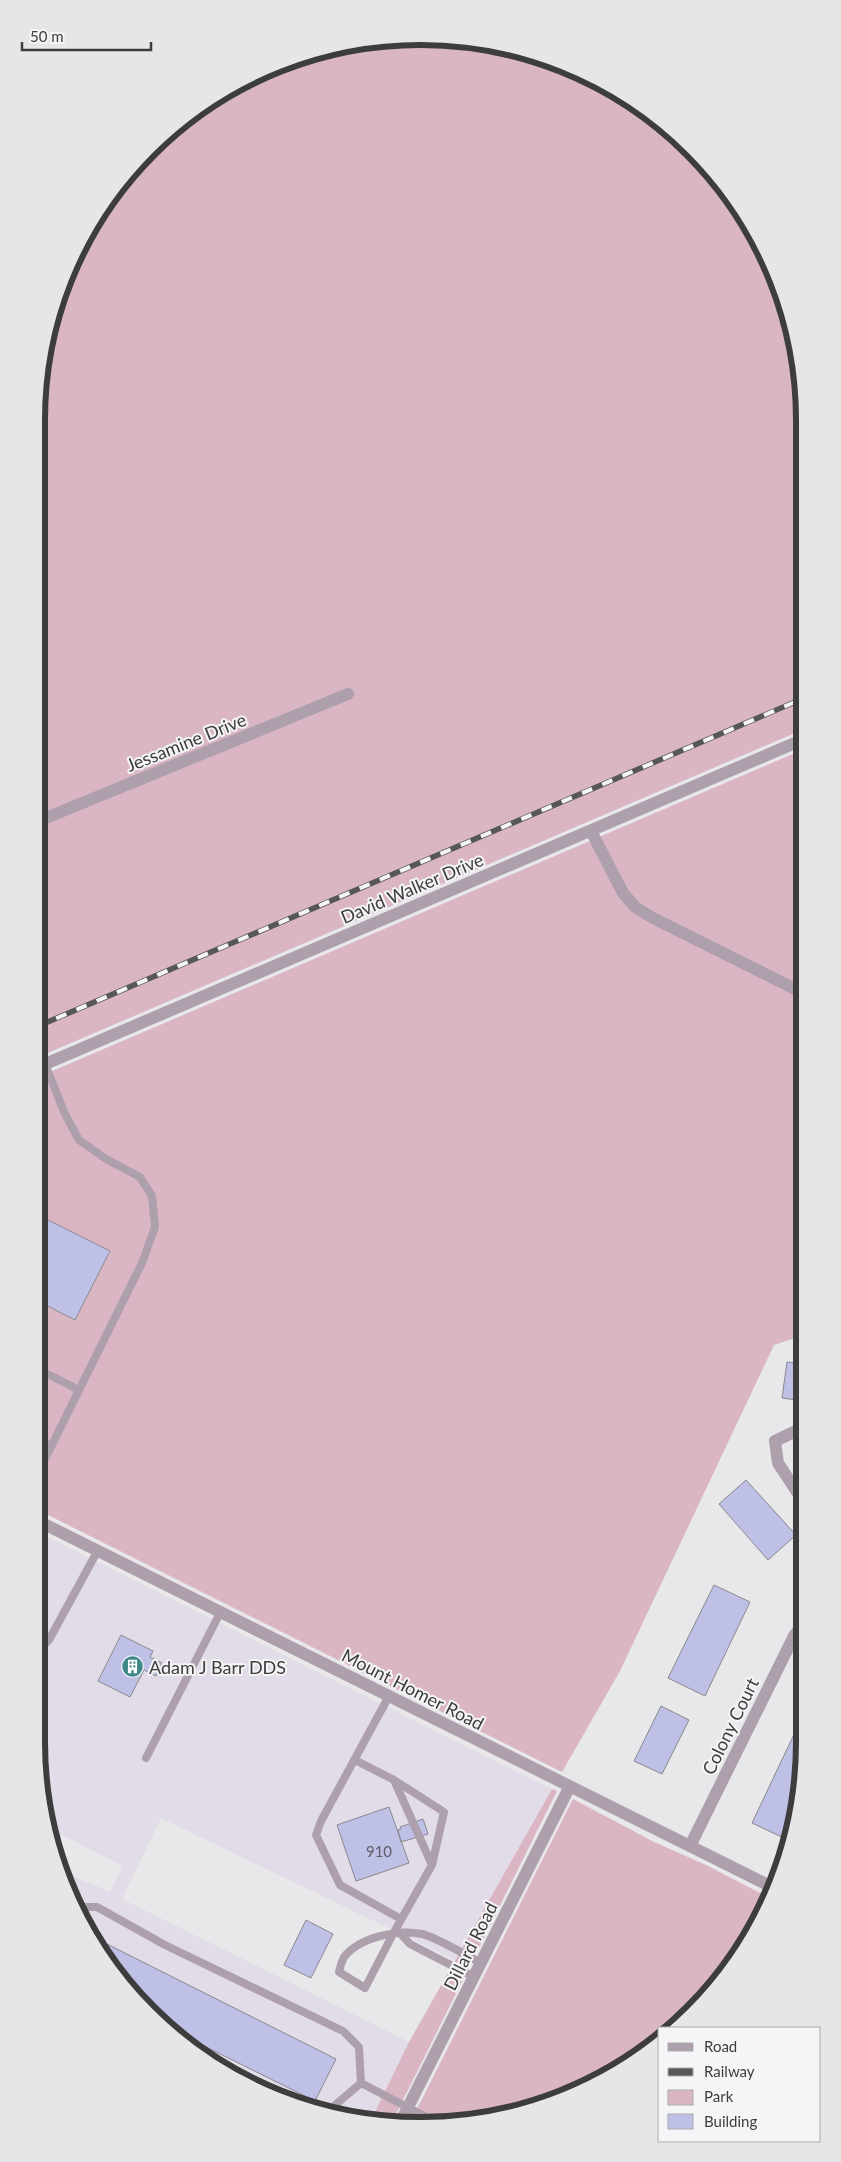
<svg xmlns="http://www.w3.org/2000/svg" width="841" height="2162" font-family="Lato,sans-serif">
<rect width="100%" height="100%" fill="#e8e7ea"/>
<path fill="#e1dce7" d="M 36,1531 L 552,1789 L 455,1960 L 161,1818 L 122,1899 L 409,2042 L 370,2122 L 297,2105 L 229,2074 L 131,1995 L 88,1933 L 56,1861 L 63,1865 L 77,1878 L 110,1892 L 123,1866 L 51,1829 L 36,1741 Z"/>
<path fill="#dab6c5" d="M 446,37 L 520,49 L 634,101 L 710,167 L 775,273 L 801,370 L 802,730 L 36,1058 L 36,420 L 49,321 L 76,250 L 116,186 L 167,131 L 229,88 L 297,57 L 371,40 Z
M 802,750 L 804,1335 L 774,1345 L 620,1671 L 562,1772 L 36,1509 L 36,1078 Z
M 552,1789 L 557,1791 L 392,2122 L 370,2122 L 409,2042 Z
M 573,1799 L 654,1842 L 706,1865 L 770,1898 L 765,1912 L 726,1975 L 669,2028 L 660,2028 L 660,2037 L 634,2061 L 568,2096 L 496,2118 L 411,2121 Z"/>
<path fill="#bfc0e6" stroke="#89898d" d="M 40,1216 L 110,1251 L 75,1320 L 36,1300 L 36,1223 Z
M 787,1362 L 804,1364 L 804,1401 L 782,1398 Z
M 746,1480 L 796,1535 L 768,1560 L 719,1504 Z
M 36,1565 L 40,1567 L 38,1570 L 48,1575 L 36,1599 Z
M 714,1585 L 750,1602 L 705,1696 L 668,1678 Z
M 121,1635 L 153,1651 L 150,1657 L 162,1663 L 156,1676 L 144,1670 L 130,1697 L 98,1681 Z
M 661,1706 L 689,1720 L 662,1774 L 634,1761 Z
M 797,1728 L 805,1732 L 805,1741 L 793,1829 L 788,1840 L 752,1823 Z
M 389,1807 L 409,1863 L 356,1881 L 337,1825 Z
M 423,1819 L 428,1834 L 401,1842 L 398,1830 L 401,1829 L 400,1827 Z
M 306,1920 L 333,1934 L 311,1978 L 284,1965 Z
M 89,1935 L 336,2059 L 315,2101 L 178,2033 L 131,1995 Z"/>
<g fill="none" stroke-linecap="round" stroke-linejoin="round">
<path stroke="#ad9fab" stroke-width="8" d="M 36,1368 L 79,1390
M 36,1438 L 51,1446
M 36,1477 L 142,1263 L 155,1227 L 152,1196 L 140,1177 L 106,1159 L 79,1140 L 65,1114 L 45,1064
M 36,1649 L 41,1648 L 49,1640 L 98,1550
M 389,1696 L 321,1821 L 316,1835 L 340,1885 L 401,1919
M 146,1758 L 221,1611
M 355,1760 L 394,1780 L 444,1812 L 432,1865 L 393,1934 L 365,1988 L 339,1972 C 340,1967 342,1961 344,1957 C 360,1937 398,1929 422,1934 C 436,1937 467,1956 481,1963
M 394,1780 L 432,1865
M 76,1907 L 97,1907 L 165,1945 L 343,2031 L 359,2047 L 361,2083
M 399,1932 L 410,1944 L 474,1977
M 220,2067 L 287,2101
M 361,2083 L 432,2120
M 327,2112 L 361,2083"/>
<path stroke="#ad9fab" stroke-width="12" d="M 36,822 L 348,694
M 591,831 L 623,893 L 635,907 L 653,918 L 803,993
M 804,1435 L 796,1431 L 775,1441 L 778,1463 L 799,1495 L 804,1499
M 690,1846 L 794,1636 L 804,1623"/>
<path stroke="#ad9fab" stroke-width="12" d="M 36,1068 L 802,740
M 36,1520 L 774,1888
M 401,2121 L 570,1786"/>
<defs>
<path id="rail" d="M 36,1027 L 802,699"/>
</defs>
<use href="#rail" stroke="#575759" stroke-width="5.5"/>
<use href="#rail" stroke="#f5f4f7" stroke-width="4" stroke-dasharray="11" stroke-linecap="butt"/>
</g>
<defs>
<symbol id="building-disc" viewBox="-11 -11 22 22"><circle r="9.5" fill="#3f8888" stroke="#f5f4f7"/><path d="M-4-6H4V6H1V3H-1V6H-4ZM-2.5-4.3h1.7v1.8h-1.7ZM.8-4.3h1.7v1.8H.8ZM-2.5-1h1.7V.8h-1.7ZM.8-1h1.7V.8H.8Z" fill="#fff"/></symbol>
</defs>
<g fill-rule="evenodd">
<use href="#building-disc" x="120" y="1654" width="25" height="25"/>
</g>
<g text-anchor="middle" dominant-baseline="central" stroke-width="4" stroke-linejoin="round" paint-order="stroke">
<g font-size="15" fill="#5e5e68">
<text x="379" y="1851">910</text>
</g>
<g font-size="18" fill="#3d3d3e" stroke="#f5f4f7">
<text transform="translate(186 742) rotate(-22)">Jessamine Drive</text>
<text transform="translate(412 888) rotate(-23)">David Walker Drive</text>
<text transform="translate(413 1689) rotate(27)">Mount Homer Road</text>
<text transform="translate(730 1726) rotate(-64)">Colony Court</text>
<text transform="translate(470 1946) rotate(-63)">Dillard Road</text>
</g>
<g font-size="18" fill="#3d3d3e" stroke="#f5f4f7" text-anchor="start">
<text x="149" y="1667">Adam J Barr DDS</text>
</g>
</g>
<path d="M0 0H841V2162H0ZM420 45H421A375 375 0 0 1 796 420V1742A375 375 0 0 1 421 2117H420A375 375 0 0 1 45 1742V420A375 375 0 0 1 420 45Z" fill="#e6e5e8" fill-rule="evenodd"/>
<path fill="none" stroke="#3d3d3e" stroke-width="6" d="M420 45H421A375 375 0 0 1 796 420V1742A375 375 0 0 1 421 2117H420A375 375 0 0 1 45 1742V420A375 375 0 0 1 420 45Z"/>
<rect x="658" y="2027" width="162" height="115" fill="#f5f4f7" stroke="#ababad"/>
<rect x="668" y="2043" width="25" height="8" fill="#ad9fab" stroke="#ababad"/>
<text x="704" y="2052" font-size="15" fill="#3d3d3e">Road</text>
<rect x="668" y="2068" width="25" height="8" fill="#575759" stroke="#ababad"/>
<text x="704" y="2077" font-size="15" fill="#3d3d3e">Railway</text>
<rect x="668" y="2090" width="25" height="15" fill="#dab6c5" stroke="#ababad"/>
<text x="704" y="2102" font-size="15" fill="#3d3d3e">Park</text>
<rect x="668" y="2114" width="25" height="15" fill="#bfc0e6" stroke="#ababad"/>
<text x="704" y="2127" font-size="15" fill="#3d3d3e">Building</text>
<path d="M22 42v8h129v-8" fill="none" stroke="#3d3d3e" stroke-width="2.5"/>
<text x="30" y="42" font-size="15" fill="#3d3d3e" stroke="#f5f4f7" stroke-width="4" paint-order="stroke">50 m</text>
</svg>
